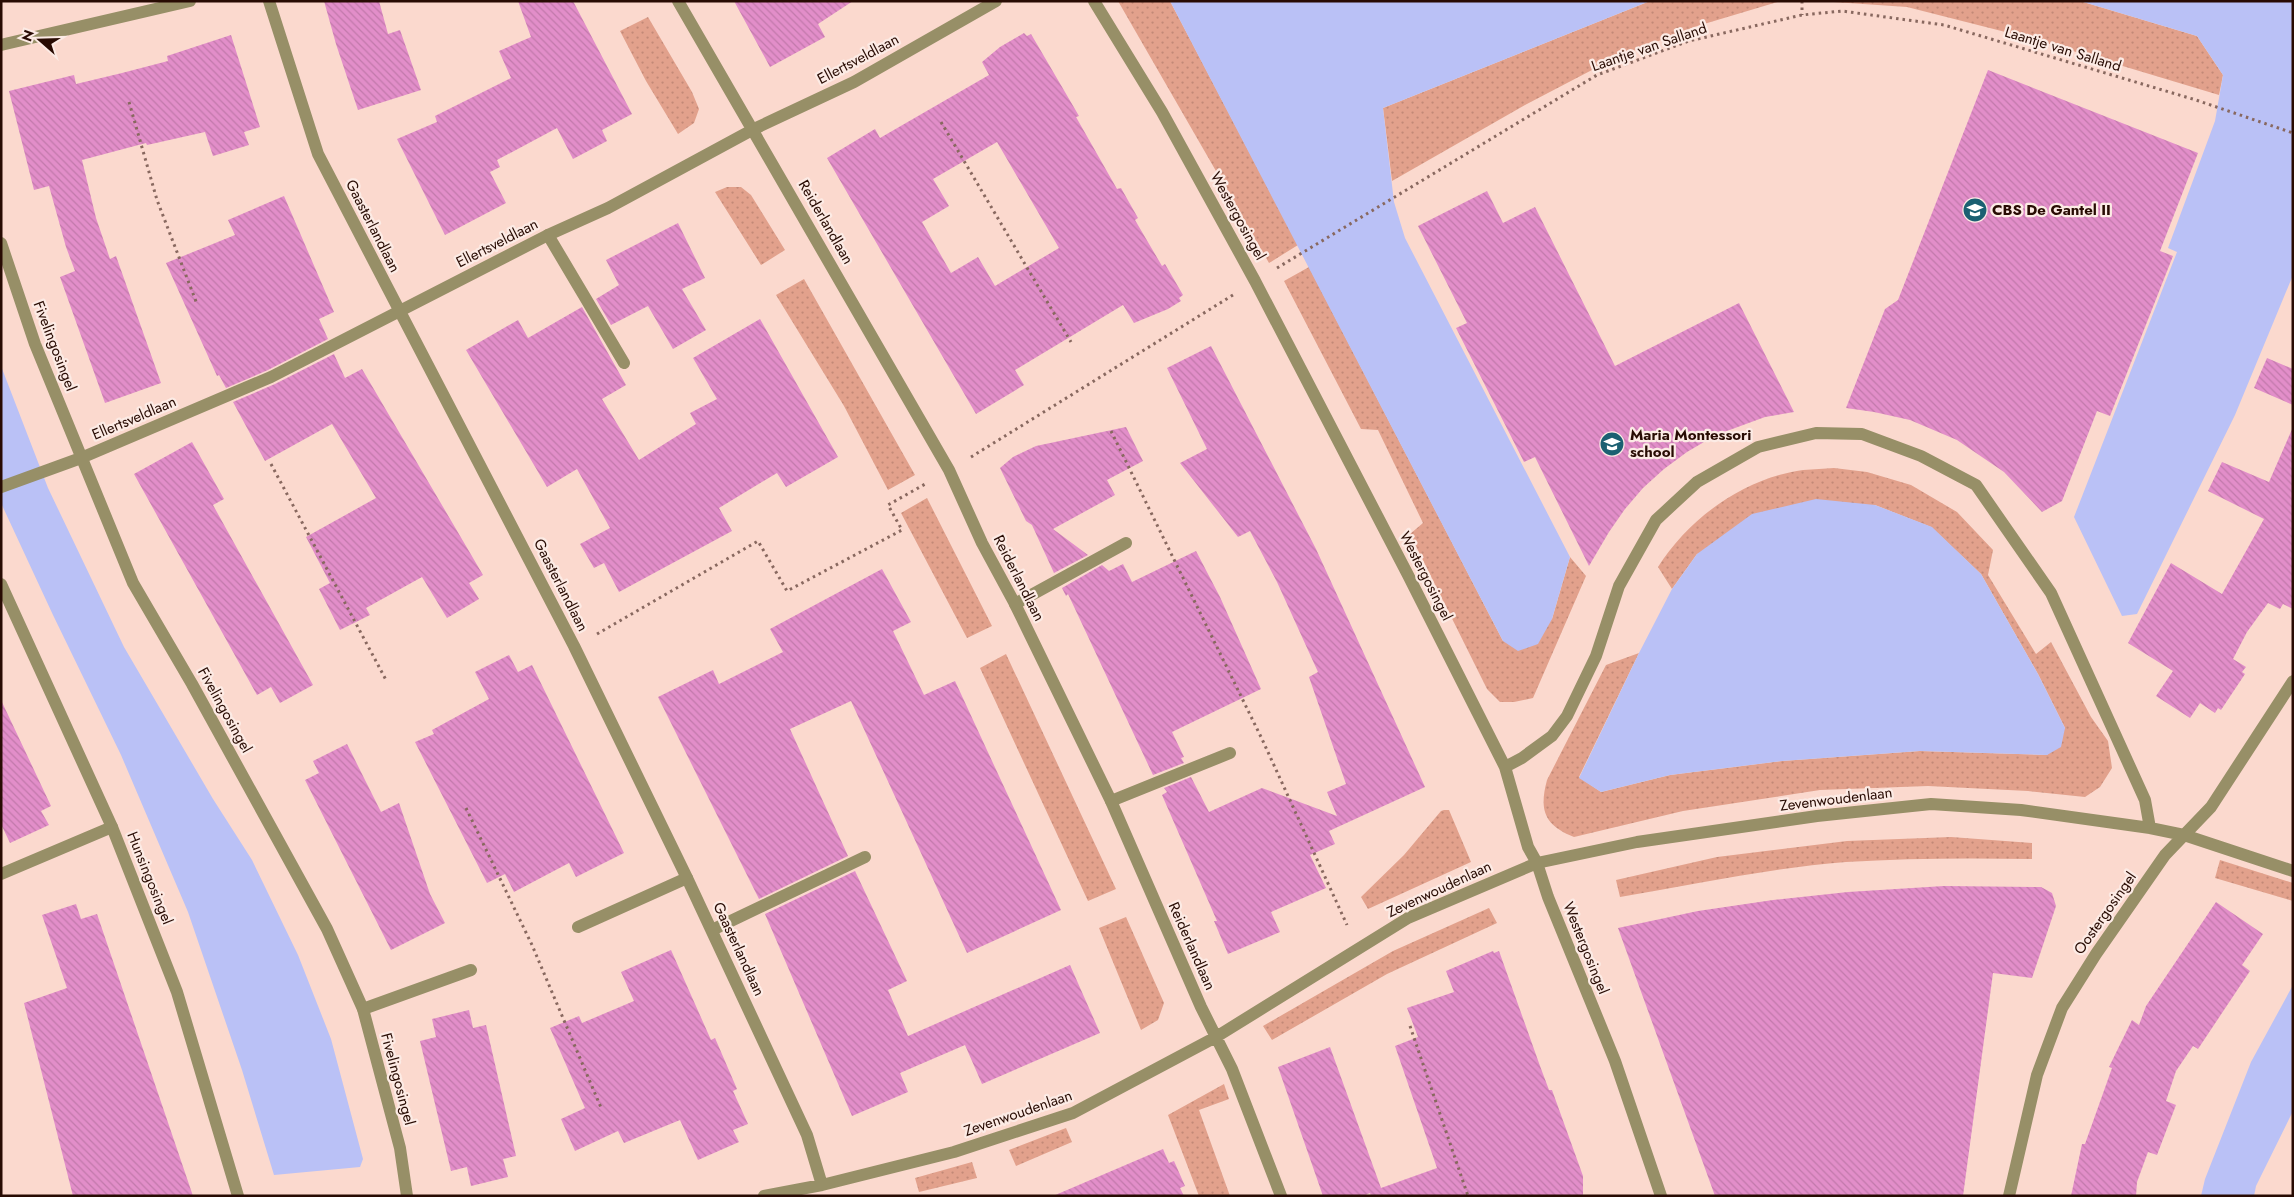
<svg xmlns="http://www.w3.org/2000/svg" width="2294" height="1197" font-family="Jost,sans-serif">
<defs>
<pattern id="grass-dots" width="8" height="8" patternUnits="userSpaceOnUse" patternTransform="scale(1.25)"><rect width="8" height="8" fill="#e2a18c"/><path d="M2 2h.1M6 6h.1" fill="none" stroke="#c28977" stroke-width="1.8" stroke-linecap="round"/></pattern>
<pattern id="building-back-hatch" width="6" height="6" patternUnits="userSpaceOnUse" patternTransform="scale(1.25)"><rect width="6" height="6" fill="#e28ec9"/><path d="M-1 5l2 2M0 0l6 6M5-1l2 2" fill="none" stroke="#c279ab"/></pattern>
</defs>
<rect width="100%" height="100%" fill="#fbd9ce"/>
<path fill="url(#grass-dots)" d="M 1118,1 L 1170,1 L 1298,245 L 1269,263 Z
M 1650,1 L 1781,1 L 1694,27 L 1613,59 L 1525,105 L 1392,181 L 1383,108 Z
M 1819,1 L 2080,1 L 2197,36 L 2223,75 L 2219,95 L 2033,39 L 1907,7 Z
M 648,17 L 692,92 L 699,109 L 694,123 L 678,134 L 646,81 L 620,31 Z
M 727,187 L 741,187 L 751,195 L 785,250 L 761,265 L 715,192 Z
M 1309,267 L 1503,641 L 1552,619 L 1570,557 L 1586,576 L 1533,698 L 1514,702 L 1500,702 L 1487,689 L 1410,534 L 1423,523 L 1378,430 L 1361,429 L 1284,281 Z
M 804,279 L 915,475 L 888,490 L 844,406 L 776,295 Z
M 1834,468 L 1867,472 L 1911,485 L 1957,512 L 1993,550 L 1988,575 L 2036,654 L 2051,642 L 2091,717 L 2108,741 L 2112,768 L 2100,787 L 2085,797 L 2028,791 L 1928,786 L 1820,790 L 1683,811 L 1574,837 C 1544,825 1539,810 1547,780 L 1606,665 L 1639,653 L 1579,777 L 1601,792 L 1670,775 L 1782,761 L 1920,751 L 2047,755 L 2065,728 L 2038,674 L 1981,574 L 1931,527 L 1875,505 L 1697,554 L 1672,589 L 1658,567 C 1689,518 1744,478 1803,470 C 1814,469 1824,469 1834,468 Z
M 927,498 L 992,626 L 967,638 L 901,513 Z
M 1006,654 L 1116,889 L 1088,901 L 980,668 Z
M 1444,810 L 1449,810 L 1471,862 L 1368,909 L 1361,897 L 1404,855 L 1441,811 Z
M 1951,837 L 2032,843 L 2032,859 C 1970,858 1908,858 1846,862 C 1770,868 1695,884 1620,897 L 1616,880 L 1717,857 L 1847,841 Z
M 2220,860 L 2293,883 L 2293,901 L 2215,878 Z
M 1489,908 L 1497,923 L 1387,974 L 1272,1040 L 1263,1026 L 1393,951 Z
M 1126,917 L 1164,1003 L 1158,1020 L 1141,1030 L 1099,928 Z
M 1224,1084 L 1229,1099 L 1199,1110 L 1230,1196 L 1199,1196 L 1168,1115 Z
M 1066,1128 L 1072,1142 L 1016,1166 L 1009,1150 Z
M 972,1162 L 977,1178 L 919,1192 L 915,1178 Z"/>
<path fill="#bac1f6" d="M 1170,1 L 1650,1 L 1383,108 L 1394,202 L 1405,238 L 1570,557 L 1552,619 L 1538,644 L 1518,651 L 1503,641 Z
M 2080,1 L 2293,1 L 2293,275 L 2235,415 L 2137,614 L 2122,616 L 2074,517 L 2177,252 L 2168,248 L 2215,121 L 2223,75 L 2197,36 Z
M 1,366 L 48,488 L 124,647 L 213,799 L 252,860 L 298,955 L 331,1039 L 363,1159 L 360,1167 L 274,1175 L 242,1070 L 188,912 L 121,755 L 53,615 L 1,503 Z
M 1816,499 L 1875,505 L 1932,527 L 1981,574 L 2038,674 L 2065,728 L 2061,747 L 2047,755 L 1920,751 L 1782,761 L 1670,775 L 1601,792 L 1579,778 L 1639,653 L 1672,589 L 1697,554 L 1752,514 Z
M 2293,985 L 2293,1111 L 2256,1186 L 2254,1196 L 2201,1196 L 2205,1179 L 2251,1062 Z"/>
<path fill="url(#building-back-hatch)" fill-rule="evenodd" d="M 324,1 L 379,1 L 388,34 L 400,30 L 421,90 L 358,110 L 336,44 Z
M 518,1 L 573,1 L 632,114 L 602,130 L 607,141 L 573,159 L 557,128 L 497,160 L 500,167 L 490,172 L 506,203 L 445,235 L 397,139 L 437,122 L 435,116 L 511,78 L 499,51 L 531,37 Z
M 734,1 L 853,1 L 818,24 L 825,37 L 770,67 Z
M 1024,33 L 1027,36 L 1031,34 L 1079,116 L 1076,117 L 1117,189 L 1121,188 L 1138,218 L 1135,220 L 1162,266 L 1165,264 L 1183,295 L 1179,298 L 1181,301 L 1168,309 L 1134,323 L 1123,305 L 1015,370 L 1024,385 L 976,414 L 827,158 L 875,129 L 880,138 L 989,75 L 982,62 L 1000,47 ZM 997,142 L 1059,248 L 995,286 L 978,257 L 951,273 L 922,222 L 949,206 L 933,179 Z
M 231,35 L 260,127 L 244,132 L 249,145 L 213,156 L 205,132 L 147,145 L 146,143 L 82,160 L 96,218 L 110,259 L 116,256 L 161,383 L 105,403 L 60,277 L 75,271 L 66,247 L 49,186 L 34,190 L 9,91 L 74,75 L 76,84 L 122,73 L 168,61 L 167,56 Z
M 1988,70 L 2198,153 L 2160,251 L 2173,256 L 2110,416 L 2097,411 L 2062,501 L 2042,512 L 2004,472 L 1957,440 L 1910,420 L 1874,412 L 1846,408 L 1885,309 L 1898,300 Z
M 1487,191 L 1503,223 L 1535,207 L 1615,366 L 1739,303 L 1794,412 L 1765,417 L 1716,435 L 1687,452 L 1664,469 L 1643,488 L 1625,509 L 1609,532 L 1589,566 L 1535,457 L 1524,462 L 1456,328 L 1467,323 L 1418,226 Z
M 284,196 L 334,312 L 319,319 L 328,339 L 268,370 L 226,388 L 219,375 L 217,376 L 166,263 L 235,235 L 228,220 Z
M 678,223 L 705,278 L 682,289 L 706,330 L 673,349 L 648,306 L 611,325 L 596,299 L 619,285 L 606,260 Z
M 582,307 L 626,385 L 602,399 L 639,460 L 696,424 L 690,413 L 717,399 L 693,358 L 760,319 L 838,457 L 786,487 L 777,473 L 719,508 L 732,531 L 619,592 L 604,563 L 594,568 L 580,544 L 610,528 L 577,469 L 547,487 L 466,350 L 518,320 L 528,338 Z
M 1211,346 L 1316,549 L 1425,787 L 1329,831 L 1335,844 L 1310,855 L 1326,888 L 1271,912 L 1280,932 L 1228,954 L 1214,921 L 1217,921 L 1162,795 L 1167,792 L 1164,788 L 1191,777 L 1209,812 L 1262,788 L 1337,816 L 1327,792 L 1346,784 L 1309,677 L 1318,672 L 1277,582 L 1250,531 L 1238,537 L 1180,463 L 1207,449 L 1167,368 Z
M 334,354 L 345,378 L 362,369 L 483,575 L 469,583 L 479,599 L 447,618 L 422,577 L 366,608 L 370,615 L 340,630 L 319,589 L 330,583 L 306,537 L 376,498 L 332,424 L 265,461 L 233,402 L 275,384 Z
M 2267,358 L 2293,369 L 2293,405 L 2254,388 Z
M 1126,427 L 1143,461 L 1107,480 L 1115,495 L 1053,529 L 1088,555 L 1054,573 L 1032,525 L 1026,521 L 1000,468 L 1013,457 L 1036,446 Z
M 2293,427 L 2293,609 L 2283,604 L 2280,609 L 2268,603 L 2247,632 L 2233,659 L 2246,667 L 2242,672 L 2245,674 L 2221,710 L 2218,708 L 2215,713 L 2200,703 L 2190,718 L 2156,696 L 2173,671 L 2128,643 L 2171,563 L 2222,594 L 2264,519 L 2208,491 L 2222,462 L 2269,482 Z
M 192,442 L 224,499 L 213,505 L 313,685 L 280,703 L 271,687 L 257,695 L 134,474 Z
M 1196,551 L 1220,597 L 1261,689 L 1172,732 L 1184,757 L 1181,758 L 1184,763 L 1153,775 L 1068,594 L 1066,596 L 1062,588 L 1102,565 L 1109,571 L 1123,564 L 1132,582 Z
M 882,569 L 911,622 L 893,631 L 924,695 L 955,681 L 1061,910 L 967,953 L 851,701 L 790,729 L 848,856 L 759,899 L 658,697 L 713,670 L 719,684 L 783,652 L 770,629 Z
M 509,655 L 518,672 L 532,665 L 624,853 L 576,877 L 569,863 L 514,892 L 505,874 L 487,883 L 415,742 L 434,734 L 432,730 L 489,699 L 475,672 Z
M 1,700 L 51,806 L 41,811 L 49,825 L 10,843 L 1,824 Z
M 347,744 L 381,812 L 399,803 L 430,894 L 445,923 L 391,950 L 305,780 L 319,773 L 313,761 Z
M 855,871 L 907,981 L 888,990 L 908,1036 L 1070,965 L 1100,1033 L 982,1084 L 965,1045 L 900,1073 L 908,1092 L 852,1116 L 765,914 Z
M 1944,886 L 2041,887 L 2052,893 L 2056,906 L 2032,978 L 1993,973 L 1963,1196 L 1715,1196 L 1618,928 L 1698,911 L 1773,900 L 1848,892 Z
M 2216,902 L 2263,934 L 2242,965 L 2250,971 L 2198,1049 L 2193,1046 L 2176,1071 L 2166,1101 L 2176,1105 L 2157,1155 L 2148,1152 L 2137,1182 L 2136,1196 L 2071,1196 L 2082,1144 L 2085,1144 L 2112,1068 L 2109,1067 L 2132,1020 L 2139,1025 L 2146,1006 Z
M 76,904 L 81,919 L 97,914 L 193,1196 L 73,1196 L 24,1003 L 67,988 L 42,915 Z
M 671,950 L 711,1040 L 715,1038 L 737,1089 L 733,1091 L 748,1124 L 733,1130 L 739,1142 L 698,1160 L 680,1120 L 624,1143 L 618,1131 L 575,1151 L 561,1119 L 585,1108 L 550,1028 L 579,1016 L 582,1023 L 634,1001 L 621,972 Z
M 1493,951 L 1494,953 L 1499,951 L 1540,1066 L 1549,1090 L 1552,1090 L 1583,1176 L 1583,1196 L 1371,1196 L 1370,1193 L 1363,1196 L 1323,1196 L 1278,1067 L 1330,1047 L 1381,1188 L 1437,1168 L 1395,1046 L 1418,1037 L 1407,1008 L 1454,992 L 1446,971 Z
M 469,1010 L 473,1028 L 486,1025 L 516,1156 L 503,1159 L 508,1177 L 471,1186 L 467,1167 L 451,1171 L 420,1041 L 436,1037 L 432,1019 Z
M 1163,1149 L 1169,1163 L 1174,1161 L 1185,1186 L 1180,1188 L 1184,1196 L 1053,1196 Z"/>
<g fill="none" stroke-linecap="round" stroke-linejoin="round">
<path stroke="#88685f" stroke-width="3" stroke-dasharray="2.5 4" stroke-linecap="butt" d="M 1802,1 L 1802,15
M 129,102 L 157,200 L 197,304
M 941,122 L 1071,342
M 1277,268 L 1597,75 L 1689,41 L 1802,15 L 1842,11 L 1944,25 L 2196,100 L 2293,133
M 1111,431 L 1262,739 L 1347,925
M 971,457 L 1233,295
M 271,464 L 386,680
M 597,634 L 758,541 L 787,591 L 902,530 L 888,505 L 927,483
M 466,808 L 532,945 L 602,1110
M 1410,1026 L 1468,1196"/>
<path stroke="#978f67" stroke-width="12" d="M 548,235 L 624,363
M 1015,604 L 1126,543
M 1111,801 L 1230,753
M 1,874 L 112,827
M 578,927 L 687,878
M 712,930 L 865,857
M 363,1009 L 471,970"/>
<path stroke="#978f67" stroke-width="12" d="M 269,1 L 318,154 L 574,646 L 687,878 L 807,1135 L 822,1185
M 678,1 L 949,470 L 982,543 L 1015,604 L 1111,801 L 1201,1007 L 1232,1069 L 1281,1196
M 1094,1 L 1162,112 L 1255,281 L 1408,575 L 1505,767 L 1528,847 L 1537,863 L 1548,897 L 1615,1061 L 1661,1196
M 1,45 L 190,1
M 1,243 L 35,344 L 133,583 L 192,684 L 327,929 L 363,1009 L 400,1148 L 407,1196
M 1,487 L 81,458 L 271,377 L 548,235 L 608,208 L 754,129 L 854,82 L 996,1
M 1,584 L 112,827 L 177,992 L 238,1196
M 1505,767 L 1522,758 L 1552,736 L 1567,716 L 1596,656 L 1619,586 L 1656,520 L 1697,482 L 1758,447 L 1816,433 L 1862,434 L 1921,456 L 1976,485 L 2051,593 L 2145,800 L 2150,828
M 764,1196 L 822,1185 L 954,1152 L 1073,1113 L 1216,1037 L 1408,918 L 1537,863 L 1637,842 L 1817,816 L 1931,804 L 2021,810 L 2150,828 L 2184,835 L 2293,871
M 2009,1196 L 2037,1075 L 2062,1008 L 2096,954 L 2165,855 L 2211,807 L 2293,681"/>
</g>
<defs>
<symbol id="school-disc" viewBox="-11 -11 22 22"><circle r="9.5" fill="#1b6072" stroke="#fcebe5"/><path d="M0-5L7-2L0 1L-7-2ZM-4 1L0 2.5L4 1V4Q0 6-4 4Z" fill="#fff"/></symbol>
</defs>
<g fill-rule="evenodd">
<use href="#school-disc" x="1961" y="196" width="28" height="28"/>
<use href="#school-disc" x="1598" y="430" width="28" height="28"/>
</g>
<g text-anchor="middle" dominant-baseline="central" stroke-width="4.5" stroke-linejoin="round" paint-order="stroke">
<g font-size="15" fill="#280b03" stroke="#fcebe5">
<text transform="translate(1649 47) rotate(-19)">Laantje van Salland</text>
<text transform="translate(2063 49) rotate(17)">Laantje van Salland</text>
<text transform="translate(858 59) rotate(-28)">Ellertsveldlaan</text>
<text transform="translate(1238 216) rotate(61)">Westergosingel</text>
<text transform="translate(826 222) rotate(60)">Reiderlandlaan</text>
<text transform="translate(373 226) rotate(63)">Gaasterlandlaan</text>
<text transform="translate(497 243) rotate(-27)">Ellertsveldlaan</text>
<text transform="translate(55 346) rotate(69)">Fivelingosingel</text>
<text transform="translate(134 418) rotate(-23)">Ellertsveldlaan</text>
<text transform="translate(1426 576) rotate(63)">Westergosingel</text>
<text transform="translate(1019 578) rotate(63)">Reiderlandlaan</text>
<text transform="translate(561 585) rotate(63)">Gaasterlandlaan</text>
<text transform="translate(225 710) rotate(61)">Fivelingosingel</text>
<text transform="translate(1836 799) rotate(-7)">Zevenwoudenlaan</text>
<text transform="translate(150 878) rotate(68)">Hunsingosingel</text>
<text transform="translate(1439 889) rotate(-25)">Zevenwoudenlaan</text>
<text transform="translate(2105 913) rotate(-55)">Oostergosingel</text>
<text transform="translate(1192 946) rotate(66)">Reiderlandlaan</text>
<text transform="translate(1586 948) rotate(68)">Westergosingel</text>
<text transform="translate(739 949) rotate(65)">Gaasterlandlaan</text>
<text transform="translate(398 1079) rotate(75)">Fivelingosingel</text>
<text transform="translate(1018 1113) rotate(-19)">Zevenwoudenlaan</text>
</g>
<g font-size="15" font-weight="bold" fill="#280b03" stroke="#fcebe5" text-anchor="start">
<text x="1992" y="210">CBS De Gantel II</text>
<text x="1630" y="435">Maria Montessori<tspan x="1630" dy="17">school</tspan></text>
</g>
</g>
<rect width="2294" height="1197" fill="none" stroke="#280b03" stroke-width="5"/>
<g transform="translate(40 40) rotate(290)" stroke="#fcebe5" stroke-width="4" paint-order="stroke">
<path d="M0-4L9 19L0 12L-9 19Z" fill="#280b03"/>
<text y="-8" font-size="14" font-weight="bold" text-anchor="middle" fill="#280b03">N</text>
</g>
</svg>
